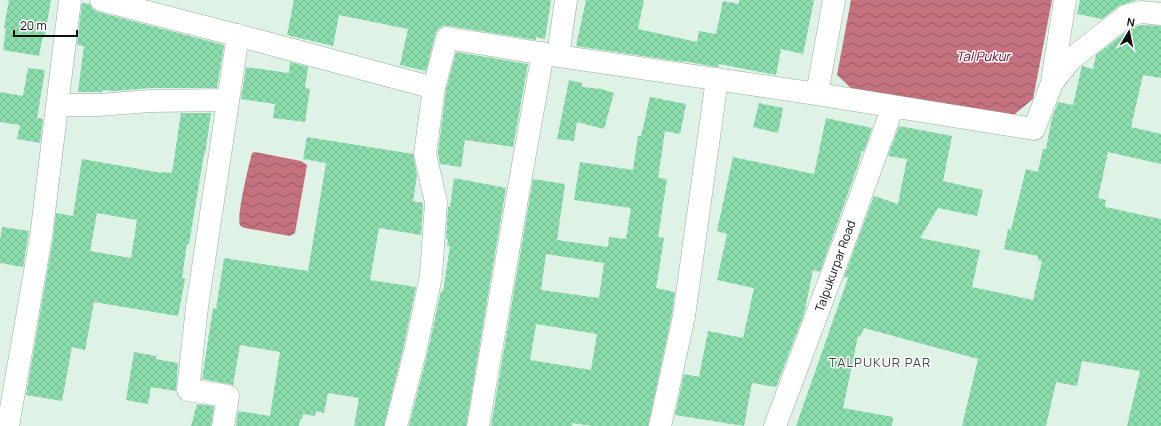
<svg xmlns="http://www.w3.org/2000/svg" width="1161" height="426" font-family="Manrope,sans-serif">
<defs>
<pattern id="water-waves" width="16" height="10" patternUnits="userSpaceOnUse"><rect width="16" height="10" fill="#c5727f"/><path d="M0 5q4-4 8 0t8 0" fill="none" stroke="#9e5c66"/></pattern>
<pattern id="building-cross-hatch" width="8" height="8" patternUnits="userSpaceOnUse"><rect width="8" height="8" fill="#8bddae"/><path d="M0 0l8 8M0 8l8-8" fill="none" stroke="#77bd94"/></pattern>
</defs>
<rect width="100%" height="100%" fill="#dff2e6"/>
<path fill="url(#water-waves)" d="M 851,0 L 1052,0 L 1033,99 L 1010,118 L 851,88 L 837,75 Z
M 255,152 L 301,161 L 307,165 L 295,233 L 290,236 L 245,228 C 243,227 241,227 240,225 C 236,218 249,164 252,153 Z"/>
<path fill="url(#building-cross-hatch)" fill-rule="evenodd" d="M 9,0 L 51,0 L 45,35 L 43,35 L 39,56 L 3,50 L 6,28 L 4,28 Z
M 294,0 L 551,0 L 545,39 L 536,37 L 536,40 L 449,26 L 443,26 L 438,29 L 435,35 L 426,71 L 400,65 L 408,29 L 339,15 L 333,46 L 287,35 Z
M 586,0 L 644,0 L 638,29 L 697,42 L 699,31 L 716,34 L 723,1 L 739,4 L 739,0 L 814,0 L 803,54 L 781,49 L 776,75 L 719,64 L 718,67 L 717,67 L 683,61 L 683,62 L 576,46 Z
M 1080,0 L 1137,0 L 1119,6 L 1102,19 L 1077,14 Z
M 82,3 L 90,4 L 93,9 L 98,12 L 224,45 L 217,88 L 150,88 L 114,91 L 103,90 L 102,92 L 78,92 L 84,46 L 77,45 Z
M 1142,25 L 1161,26 L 1161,78 L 1143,75 L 1131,127 L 1161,134 L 1161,164 L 1108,152 L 1098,198 L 1106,200 L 1105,207 L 1161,219 L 1161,426 L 1127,426 L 1140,371 L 1082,361 L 1077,386 L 1056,382 L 1046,426 L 962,426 L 978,359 L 864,328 L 860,337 L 858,336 L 843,408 L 893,417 L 892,426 L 796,426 L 848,278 L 844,277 L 874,196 L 898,204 L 907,159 L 888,156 L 899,126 L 952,136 L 943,181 L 983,190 L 977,216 L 938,208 L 920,238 L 980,250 L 972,287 L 1033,300 L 1042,261 L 1038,260 L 1038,256 L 1004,249 L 1008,229 L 1011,230 L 1026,169 L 1038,172 L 1043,149 L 1046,149 L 1052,118 L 1058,102 L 1073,105 L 1082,66 L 1093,69 L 1096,55 L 1132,27 Z
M 456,52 L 528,64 L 513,147 L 465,140 L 461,167 L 440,164 L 438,153 L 446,90 Z
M 290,62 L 308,67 L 305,88 L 310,89 L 305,122 L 273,118 L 275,104 L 241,99 L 246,67 L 289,73 Z
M 28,68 L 45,70 L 37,118 L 43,119 L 40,143 L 17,139 L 20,125 L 0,122 L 0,92 L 23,96 Z
M 569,80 L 582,83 L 582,87 L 601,89 L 614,93 L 604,129 L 577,122 L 574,141 L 557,139 Z
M 650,97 L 686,104 L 680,134 L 665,131 L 658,178 L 667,179 L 658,237 L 664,238 L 656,288 L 675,292 L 672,314 L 648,426 L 591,426 L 573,423 L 572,426 L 491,426 L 533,179 L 565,184 L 557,240 L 608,247 L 609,237 L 626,239 L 631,208 L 574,200 L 580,162 L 633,170 L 638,136 L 641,136 ZM 546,254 L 604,263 L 599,298 L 541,290 ZM 536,324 L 597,334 L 591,370 L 530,360 Z
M 759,103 L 783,108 L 778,133 L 753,127 Z
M 181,113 L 211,113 L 205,154 L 204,154 L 189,244 L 187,244 L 182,278 L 185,279 L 178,316 L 94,302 L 85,350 L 72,347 L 62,401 L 26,395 L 53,239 L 56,213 L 73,216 L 82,159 L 162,173 L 162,172 L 172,173 ZM 97,213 L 137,220 L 131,258 L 90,251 Z
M 826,118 L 872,128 L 864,151 L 862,151 L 858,165 L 820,272 L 813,270 L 804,314 L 776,387 L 752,383 L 744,426 L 675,415 L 684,374 L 699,377 L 708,331 L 743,338 L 754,288 L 717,280 L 727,234 L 717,231 L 733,157 L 814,174 Z
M 307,137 L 413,154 L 417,175 L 413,201 L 423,203 L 421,235 L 379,228 L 370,280 L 416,287 L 403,349 L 384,426 L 354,426 L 359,398 L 328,393 L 324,413 L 316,411 L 315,416 L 303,414 L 302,419 L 300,419 L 299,426 L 236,426 L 238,411 L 270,416 L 280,352 L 240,345 L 233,385 L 202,379 L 213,308 L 216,309 L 224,258 L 308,271 L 326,163 L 303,159 Z
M 454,178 L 506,188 L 466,426 L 409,426 L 427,355 L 441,291 L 443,292 L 450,246 L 447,246 L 448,239 L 446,239 L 448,207 L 450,207 Z
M 2,227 L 29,231 L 23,267 L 0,263 L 0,240 Z
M 134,352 L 156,356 L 156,359 L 178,363 L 176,391 L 151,387 L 148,404 L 126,400 Z
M 197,404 L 214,406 L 211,426 L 191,426 Z"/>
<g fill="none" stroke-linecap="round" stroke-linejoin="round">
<defs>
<path id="street" d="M 101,0 L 263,42 L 434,88 L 447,38 L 558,56 L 817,94 L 1034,129 L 1052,83 L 1071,59 L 1126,16 L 1141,12 L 1161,14
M 558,56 L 566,0
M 1052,82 L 1065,0
M 817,94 L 834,0
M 57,105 L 99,105 L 150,101 L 228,100
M 8,426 L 41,237 L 70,0
M 223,426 L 228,396 L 188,390 L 197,307 L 238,35
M 396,426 L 415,352 L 431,276 L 436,202 L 425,154 L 434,88
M 478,426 L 521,176 L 543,53
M 660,426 L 684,316 L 717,79
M 775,426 L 847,234 L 893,106"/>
</defs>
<use href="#street" stroke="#9aaca0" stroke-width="23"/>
<use href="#street" stroke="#fff" stroke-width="22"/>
</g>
<g text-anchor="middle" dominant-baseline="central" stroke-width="3" stroke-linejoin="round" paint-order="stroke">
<g font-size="12" fill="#0a100c" stroke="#fff">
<text transform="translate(835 266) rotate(-70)">Talpukurpar Road</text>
</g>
<g font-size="13" font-style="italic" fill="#6b0027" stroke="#fff">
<text x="983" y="56">Tal Pukur</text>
</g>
<g font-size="13" letter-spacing="1" fill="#3d4d43" stroke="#fff">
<text x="880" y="362">TALPUKUR PAR</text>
</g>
</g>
<g transform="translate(1129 32) rotate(10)" stroke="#ffffff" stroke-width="3" paint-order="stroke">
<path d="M0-3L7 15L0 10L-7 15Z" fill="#0a100c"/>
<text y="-6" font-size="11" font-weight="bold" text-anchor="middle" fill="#0a100c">N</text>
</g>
<path d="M14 30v6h63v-6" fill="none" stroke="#0a100c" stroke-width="2"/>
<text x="20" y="30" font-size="12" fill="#0a100c" stroke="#ffffff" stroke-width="3" paint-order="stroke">20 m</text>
</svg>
